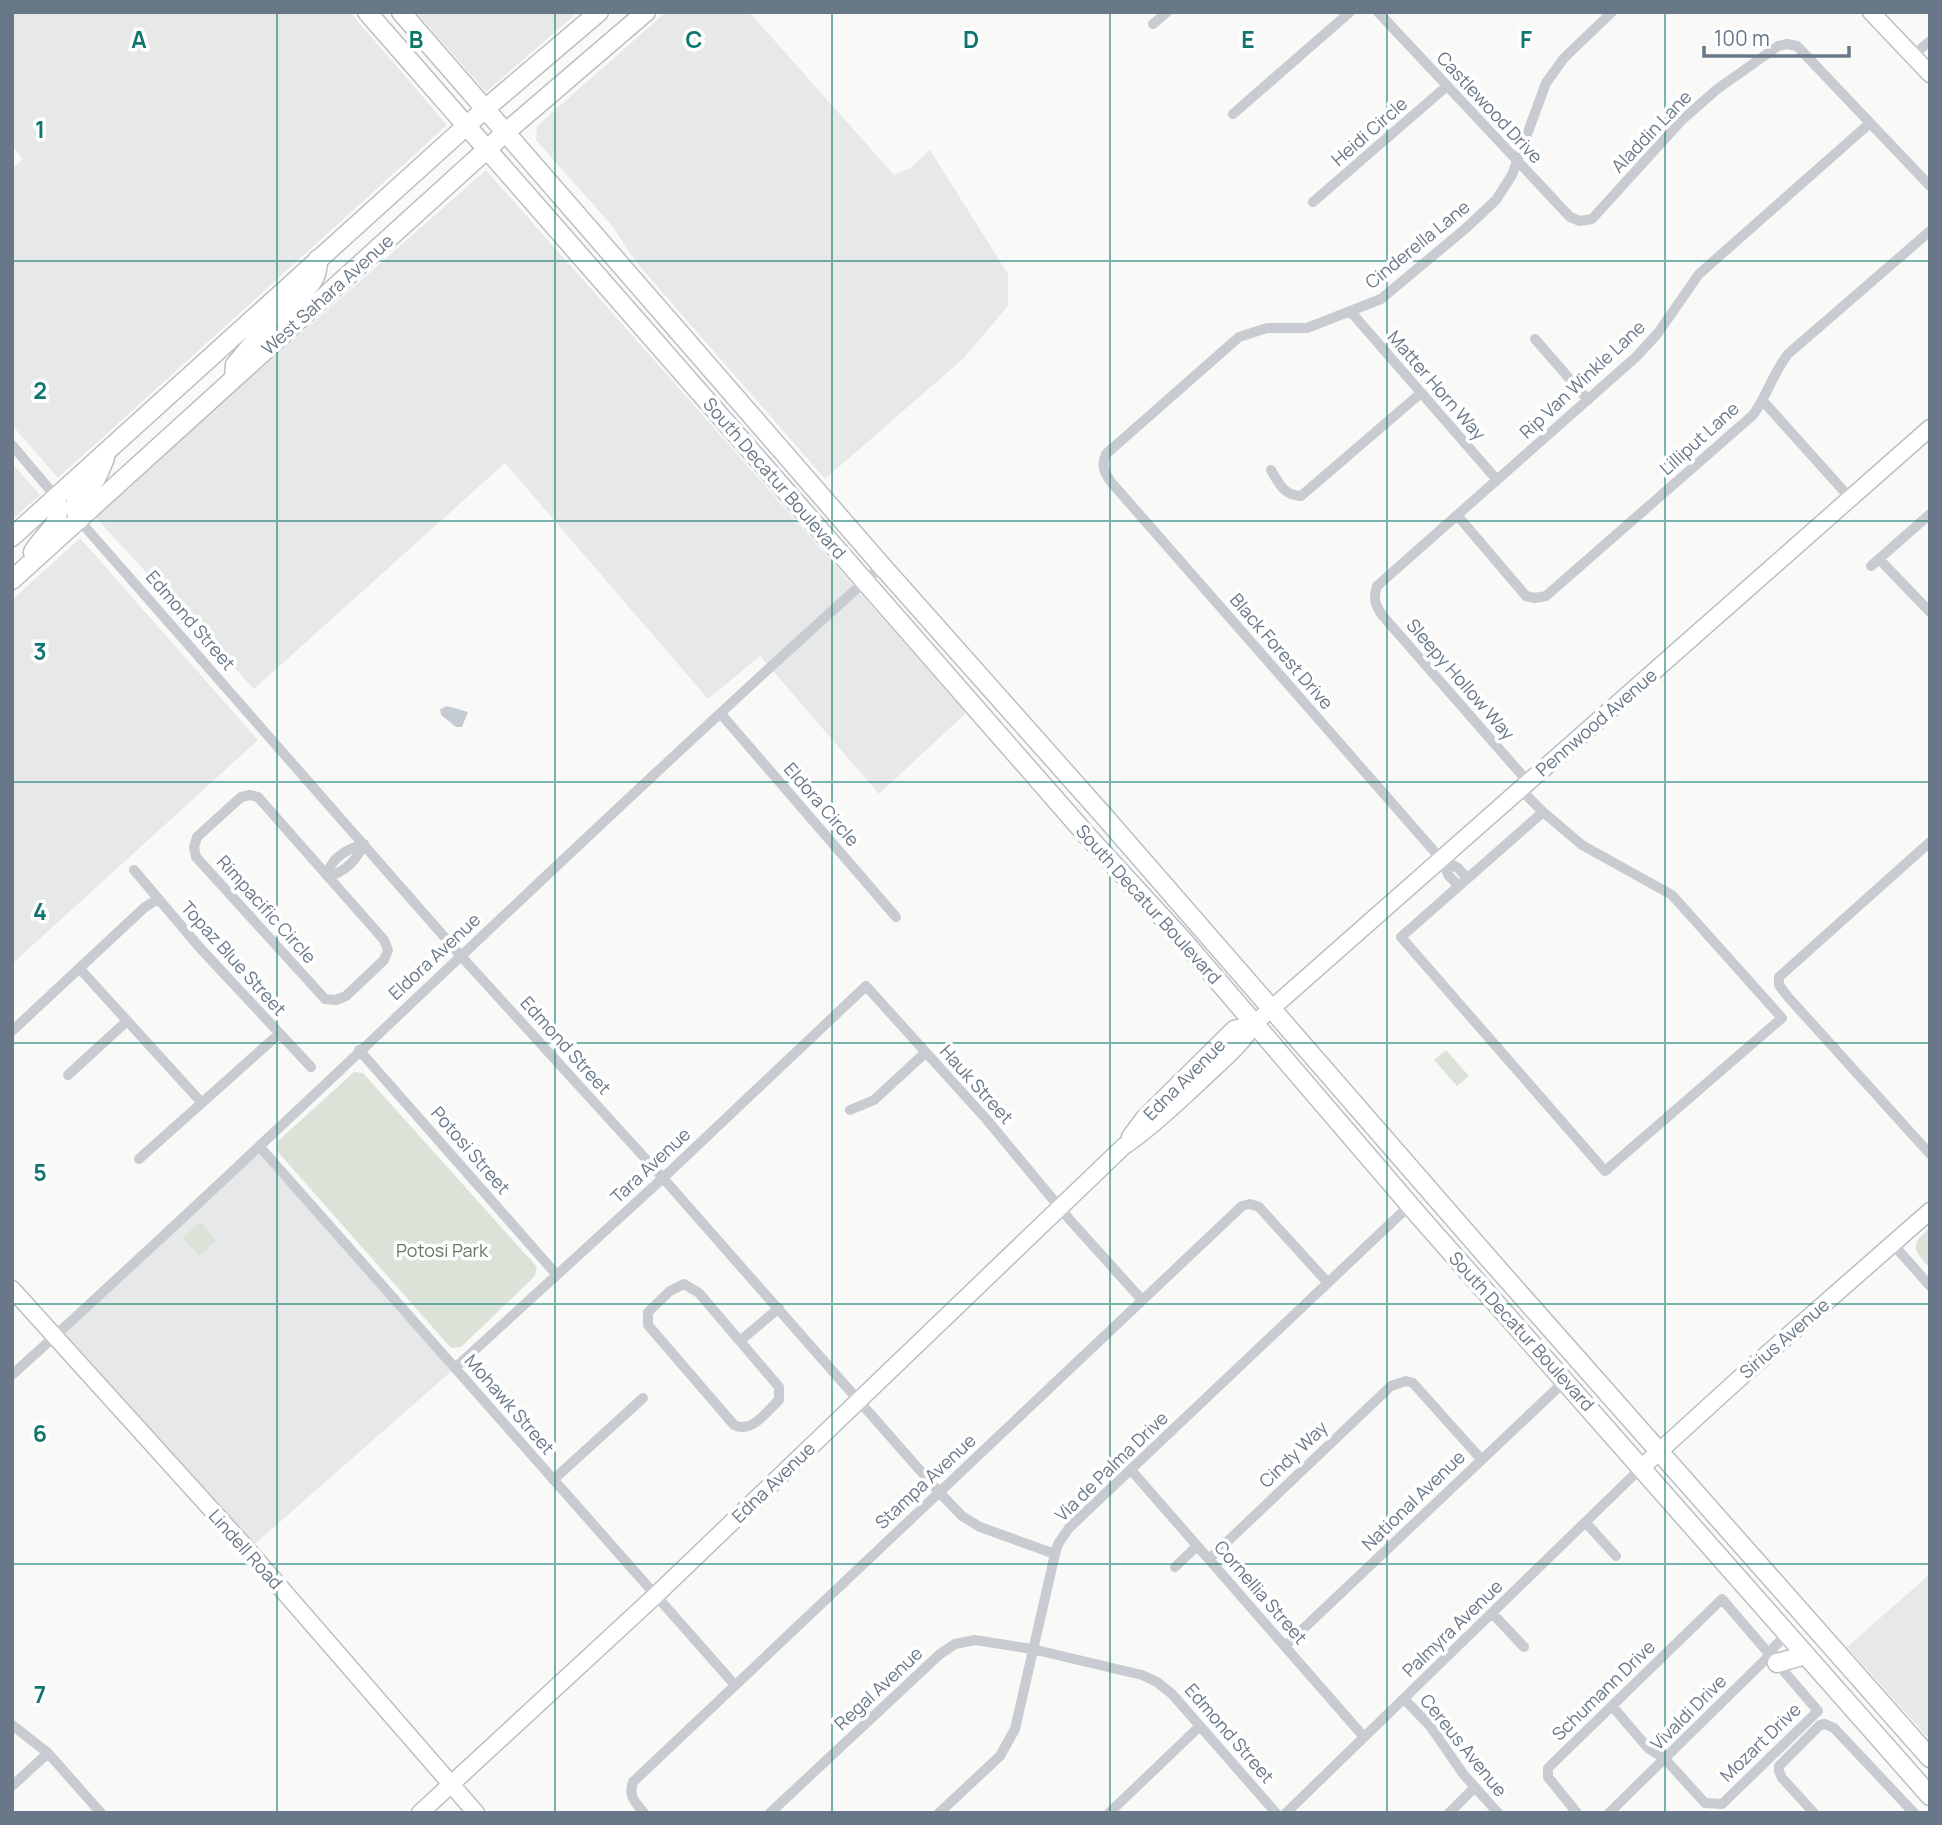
<svg xmlns="http://www.w3.org/2000/svg" width="1942" height="1825" font-family="Manrope,sans-serif">
<rect width="100%" height="100%" fill="#f9faf8"/>
<path fill="#e7e9e9" d="M 12,12 L 350,12 L 447,125 L 58,478 L 12,425 L 12,169 L 23,159 L 12,146 Z
M 416,12 L 578,12 L 486,92 Z
M 666,12 L 749,12 L 894,175 L 910,168 L 930,150 L 1008,274 L 1008,306 L 964,358 L 825,479 L 636,262 L 613,227 L 536,140 L 537,126 Z
M 486,170 L 966,713 L 879,794 L 760,656 L 708,699 L 505,463 L 254,689 L 94,516 Z
M 12,463 L 40,495 L 12,520 Z
M 80,538 L 258,740 L 12,964 L 12,600 Z
M 260,1147 L 455,1368 L 248,1550 L 55,1336 Z
M 1930,1574 L 1930,1740 L 1847,1647 Z"/>
<path fill="#dbe2d8" d="M 1446,1050 L 1469,1076 L 1457,1086 L 1434,1060 Z
M 354,1072 L 363,1073 L 537,1267 L 535,1276 L 461,1347 L 451,1348 L 277,1151 L 278,1141 Z
M 200,1222 L 216,1240 L 199,1256 L 182,1238 Z
M 1930,1228 L 1930,1268 C 1913,1249 1909,1246 1930,1228 Z"/>
<path fill="#c4ccd2" d="M 447,706 L 468,712 L 462,727 L 456,727 L 441,715 L 440,709 Z"/>
<g fill="none" stroke-linecap="round" stroke-linejoin="round">
<defs>
<path id="secondary" d="M 1871,12 L 1930,74
M 1130,1137 L 1144,1118 L 1234,1029 L 1254,1024
M 12,1289 L 248,1550 L 476,1813
M 1641,1468 L 1742,1376 L 1930,1211
M 420,1813 L 655,1596 L 1123,1147 C 1153,1126 1179,1101 1206,1076 C 1224,1059 1242,1044 1254,1024 L 1930,428"/>
<path id="primary" d="M 367,12 L 1083,831 L 1182,939 L 1420,1217 L 1930,1796
M 401,12 L 882,566 L 1104,816 L 1490,1260 L 1930,1758
M 290,327 L 285,319 C 284,297 319,294 318,259
M 234,376 L 235,365 L 269,324 L 271,318 L 266,307
M 79,520 C 68,497 83,495 95,480 C 99,474 102,465 105,458
M 12,537 L 485,109 L 599,12
M 33,552 C 47,529 64,526 56,497
M 12,580 L 506,132 L 646,12
M 1777,1663 L 1806,1655"/>
</defs>
<use href="#secondary" stroke="#babfc4" stroke-width="19"/>
<use href="#primary" stroke="#bbbfc3" stroke-width="21"/>
<path stroke="#c8cbcf" stroke-width="10" d="M 1378,12 L 1570,217 L 1580,221 L 1592,219 L 1682,120 L 1716,90 L 1778,46 L 1787,44 L 1797,46 L 1930,186
M 1153,24 L 1167,12
M 1912,56 L 1930,41
M 1233,114 L 1350,12
M 1313,202 L 1447,86
M 1351,312 L 1497,480
M 1535,339 L 1588,400
M 1763,401 L 1850,498
M 12,445 L 56,497
M 1271,470 C 1280,485 1284,495 1301,496 L 1421,393
M 1457,515 L 1526,596 L 1535,598 L 1546,596 L 1753,415 C 1767,396 1773,373 1788,354 L 1930,231
M 79,520 L 461,956 L 663,1178 L 939,1492 L 962,1516 L 980,1527 L 1055,1554
M 1879,559 L 1930,612
M 1871,566 L 1930,514
M 721,714 L 896,917
M 1528,782 L 1382,615 C 1375,604 1373,599 1377,586 L 1636,357 L 1658,333 L 1699,274 L 1870,123
M 1520,789 L 1543,812 L 1401,937 L 1605,1171 L 1782,1018 L 1672,895 L 1582,845 L 1543,812
M 250,795 L 258,797 L 384,940 L 388,950 L 384,960 L 346,996 L 336,1000 L 325,999 L 196,857 L 194,847 L 197,837 L 241,797 Z
M 1930,842 L 1779,977 L 1779,985 L 1788,997 L 1930,1154
M 364,844 C 357,859 344,874 327,876 C 330,858 347,849 364,844 Z
M 1441,859 L 1458,868 L 1467,878
M 134,870 L 200,948 L 311,1067
M 1459,886 L 1449,876 L 1441,859 L 1111,482 C 1104,472 1101,466 1106,454 L 1239,337 L 1267,328 L 1307,328 L 1381,299 L 1465,229 L 1496,200 L 1512,175 L 1546,83 L 1564,58 L 1612,12
M 80,969 L 202,1103
M 12,1031 L 145,907 L 158,899
M 359,1050 L 556,1274
M 68,1075 L 127,1021
M 850,1110 L 874,1100 L 925,1053
M 260,1147 L 734,1684
M 139,1159 L 279,1034
M 1892,1243 L 1930,1286
M 684,1284 L 699,1293 L 779,1387 L 779,1400 C 766,1412 752,1434 734,1425 L 648,1325 L 648,1312 L 670,1291 Z
M 740,1341 L 779,1308
M 455,1368 L 663,1178 L 866,986 L 987,1120 L 1070,1220 L 1142,1300
M 12,1375 C 306,1109 587,830 882,566
M 1131,1470 L 1364,1737
M 553,1480 L 643,1398
M 1586,1523 L 1616,1556
M 1209,1559 L 1391,1386 L 1406,1381 L 1413,1383 L 1481,1459
M 1175,1567 L 1197,1546
M 1492,1613 L 1524,1647
M 1285,1646 L 1566,1380
M 1404,1699 L 1430,1726 L 1464,1775 L 1498,1813
M 12,1725 L 48,1753 L 101,1813
M 12,1786 L 48,1753
M 644,1813 C 635,1802 628,1796 633,1782 L 1242,1206 L 1250,1204 L 1259,1207 L 1328,1283
M 770,1813 L 940,1654 L 955,1644 L 975,1640 L 1032,1649 L 1142,1675 L 1157,1682 L 1172,1694 L 1276,1813
M 939,1813 L 1000,1756 L 1015,1729 L 1055,1554 L 1058,1544 L 1069,1528 L 1410,1205
M 1109,1813 L 1200,1726
M 1286,1813 L 1641,1468
M 1449,1813 L 1475,1787
M 1577,1813 L 1548,1777 L 1548,1768 L 1722,1599 L 1818,1711 L 1722,1804 L 1705,1803 L 1665,1759 L 1648,1748 L 1612,1706
M 1609,1813 L 1770,1655 L 1774,1647 L 1788,1634
M 1814,1813 L 1782,1778 L 1779,1771 L 1779,1766 L 1820,1725 L 1825,1724 L 1834,1728 L 1914,1813"/>
<use href="#secondary" stroke="#fff" stroke-width="16"/>
<use href="#primary" stroke="#fff" stroke-width="18"/>
</g>
<path fill="none" stroke="#0f766e" stroke-width="2" stroke-opacity="0.55" d="M 277,12 L 277,1813M 555,12 L 555,1813M 832,12 L 832,1813M 1110,12 L 1110,1813M 1387,12 L 1387,1813M 1665,12 L 1665,1813M 12,261 L 1930,261M 12,521 L 1930,521M 12,782 L 1930,782M 12,1043 L 1930,1043M 12,1304 L 1930,1304M 12,1564 L 1930,1564"/>
<g text-anchor="middle" dominant-baseline="central" stroke-width="7" stroke-linejoin="round" paint-order="stroke">
<g font-size="18" fill="#687889" stroke="#fff">
<text transform="translate(1490 107) rotate(47)">Castlewood Drive</text>
<text transform="translate(1369 131) rotate(-41)">Heidi Circle</text>
<text transform="translate(1651 131) rotate(-46)">Aladdin Lane</text>
<text transform="translate(1417 244) rotate(-39)">Cinderella Lane</text>
<text transform="translate(327 294) rotate(-42)">West Sahara Avenue</text>
<text transform="translate(1582 379) rotate(-43)">Rip Van Winkle Lane</text>
<text transform="translate(1437 385) rotate(49)">Matter Horn Way</text>
<text transform="translate(1699 438) rotate(-42)">Lilliput Lane</text>
<text transform="translate(775 478) rotate(49)">South Decatur Boulevard</text>
<text transform="translate(191 620) rotate(49)">Edmond Street</text>
<text transform="translate(1282 651) rotate(49)">Black Forest Drive</text>
<text transform="translate(1461 679) rotate(49)">Sleepy Hollow Way</text>
<text transform="translate(1596 722) rotate(-41)">Pennwood Avenue</text>
<text transform="translate(822 804) rotate(49)">Eldora Circle</text>
<text transform="translate(1149 904) rotate(48)">South Decatur Boulevard</text>
<text transform="translate(267 909) rotate(48)">Rimpacific Circle</text>
<text transform="translate(434 956) rotate(-43)">Eldora Avenue</text>
<text transform="translate(234 958) rotate(48)">Topaz Blue Street</text>
<text transform="translate(566 1045) rotate(48)">Edmond Street</text>
<text transform="translate(1184 1079) rotate(-45)">Edna Avenue</text>
<text transform="translate(977 1084) rotate(48)">Hauk Street</text>
<text transform="translate(471 1150) rotate(49)">Potosi Street</text>
<text transform="translate(650 1165) rotate(-43)">Tara Avenue</text>
<text transform="translate(1522 1331) rotate(48)">South Decatur Boulevard</text>
<text transform="translate(1784 1338) rotate(-41)">Sirius Avenue</text>
<text transform="translate(510 1404) rotate(49)">Mohawk Street</text>
<text transform="translate(1293 1454) rotate(-44)">Cindy Way</text>
<text transform="translate(1111 1466) rotate(-44)">Via de Palma Drive</text>
<text transform="translate(925 1481) rotate(-43)">Stampa Avenue</text>
<text transform="translate(773 1482) rotate(-44)">Edna Avenue</text>
<text transform="translate(1413 1500) rotate(-44)">National Avenue</text>
<text transform="translate(246 1549) rotate(48)">Lindell Road</text>
<text transform="translate(1261 1592) rotate(49)">Cornellia Street</text>
<text transform="translate(1452 1628) rotate(-44)">Palmyra Avenue</text>
<text transform="translate(878 1688) rotate(-43)">Regal Avenue</text>
<text transform="translate(1603 1690) rotate(-44)">Schumann Drive</text>
<text transform="translate(1688 1712) rotate(-45)">Vivaldi Drive</text>
<text transform="translate(1230 1733) rotate(49)">Edmond Street</text>
<text transform="translate(1760 1742) rotate(-44)">Mozart Drive</text>
<text transform="translate(1464 1745) rotate(51)">Cereus Avenue</text>
</g>
<g font-size="18" fill="#667a63" stroke="#fff">
<text x="442" y="1250">Potosi Park</text>
</g>
</g>
<g font-size="23" text-anchor="middle" font-weight="bold" fill="#0f766e" stroke="#fff" stroke-width="7" stroke-linejoin="round" paint-order="stroke">
<text x="139" y="48">A</text>
<text x="416" y="48">B</text>
<text x="694" y="48">C</text>
<text x="971" y="48">D</text>
<text x="1248" y="48">E</text>
<text x="1526" y="48">F</text>
<text x="40" y="138">1</text>
<text x="40" y="399">2</text>
<text x="40" y="660">3</text>
<text x="40" y="920">4</text>
<text x="40" y="1181">5</text>
<text x="40" y="1442">6</text>
<text x="40" y="1703">7</text>
</g>
<rect width="1942" height="1825" fill="none" stroke="#687889" stroke-width="28"/>
<path d="M1704 46v10h145v-10" fill="none" stroke="#687889" stroke-width="3.5"/>
<text x="1714" y="46" font-size="21" fill="#687889" stroke="#ffffff" stroke-width="5" paint-order="stroke">100 m</text>
</svg>
